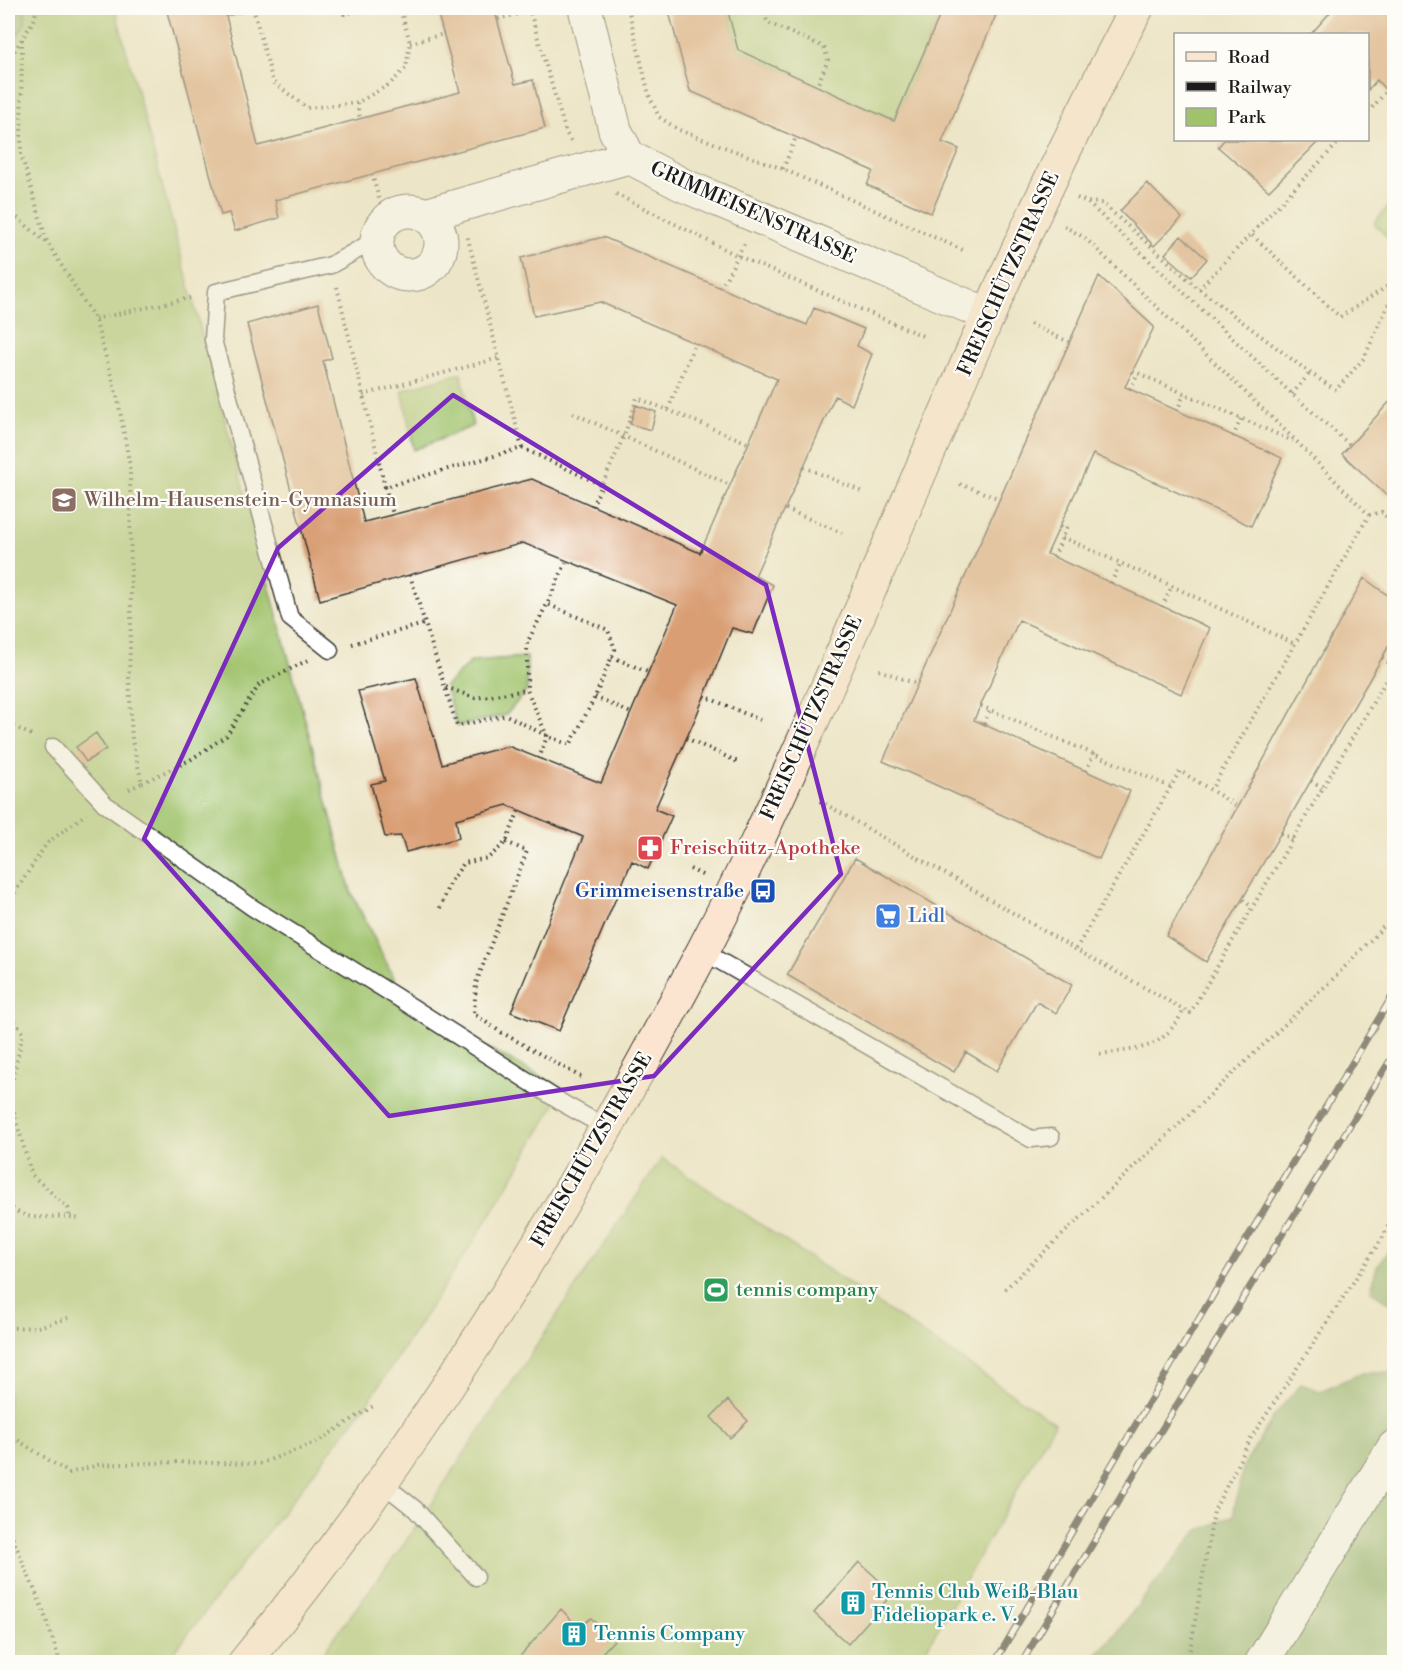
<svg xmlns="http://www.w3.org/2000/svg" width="1402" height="1670" font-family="'Libre Bodoni',serif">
<rect width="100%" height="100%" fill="#fdfcf7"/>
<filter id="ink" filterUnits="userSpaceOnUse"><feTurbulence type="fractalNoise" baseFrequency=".0167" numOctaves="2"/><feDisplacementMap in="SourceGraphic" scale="12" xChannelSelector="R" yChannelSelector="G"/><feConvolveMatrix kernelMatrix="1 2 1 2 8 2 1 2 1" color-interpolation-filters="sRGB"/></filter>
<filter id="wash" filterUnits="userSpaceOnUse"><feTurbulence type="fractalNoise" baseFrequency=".008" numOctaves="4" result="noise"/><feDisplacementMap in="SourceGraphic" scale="24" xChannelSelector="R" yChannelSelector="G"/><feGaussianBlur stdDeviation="1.35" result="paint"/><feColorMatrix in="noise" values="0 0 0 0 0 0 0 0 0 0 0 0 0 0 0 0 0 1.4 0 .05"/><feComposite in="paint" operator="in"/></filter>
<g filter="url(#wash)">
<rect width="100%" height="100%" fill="#ede5c7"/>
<path fill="#9fc26b" stroke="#5e6f44" stroke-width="1.5" d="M 8,8 L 115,8 L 351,892 L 399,988 L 484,1046 L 564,1089 L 493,1211 L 369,1401 L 166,1662 L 10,1662 L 8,1658 Z
M 727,8 L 943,8 L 894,121 L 738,50 Z
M 1394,200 L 1394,245 L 1374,223 Z
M 461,373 L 473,426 L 414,450 L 402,390 Z
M 527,657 L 527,690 L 506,715 L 457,726 L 445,686 L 472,661 Z
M 662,1158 L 1055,1423 L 919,1662 L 316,1662 L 402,1547 Z"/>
<path fill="#7fa85f" stroke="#4e623e" stroke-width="1.5" d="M 8,8 L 25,8 L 25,24 L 8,48 Z
M 1394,1243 L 1394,1306 L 1371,1291 L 1377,1266 Z
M 1394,1372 L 1394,1662 L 1089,1662 L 1108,1643 L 1197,1531 L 1233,1516 L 1243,1467 L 1274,1416 L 1301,1384 L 1320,1391 L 1362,1373 Z"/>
<g id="blocks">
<path fill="#d99e73" d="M 166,8 L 241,8 L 243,12 L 226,16 L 258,146 L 460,92 L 436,8 L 494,8 L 515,84 L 533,80 L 545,128 L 275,200 L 279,218 L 235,231 L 229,213 L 221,215 Z
M 668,8 L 727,8 L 738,50 L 894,121 L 943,8 L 999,8 L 942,142 L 959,149 L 931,213 L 867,185 L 873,171 L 690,91 Z
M 1334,8 L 1394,8 L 1394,100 L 1377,80 L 1368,90 L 1368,34 L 1311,34 Z
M 1224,140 L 1320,140 L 1269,191 L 1218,147 Z
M 1147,183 L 1182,218 L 1154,246 L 1120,211 Z
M 1181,236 L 1207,259 L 1191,277 L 1165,254 Z
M 603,237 L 807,325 L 814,308 L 864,329 L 857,346 L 872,354 L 852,405 L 835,396 L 755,576 L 773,585 L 753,634 L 732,628 L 695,719 L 655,809 L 672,816 L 648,869 L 632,861 L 559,1031 L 511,1012 L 583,837 L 507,805 L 456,819 L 459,838 L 406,852 L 401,836 L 385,837 L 371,784 L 385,781 L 358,691 L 416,678 L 442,764 L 508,746 L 601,783 L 677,605 L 523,543 L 320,600 L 247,324 L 318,304 L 332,358 L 323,361 L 364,522 L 532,479 L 700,553 L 777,379 L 600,302 L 534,316 L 521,258 Z
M 1099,276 L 1154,327 L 1125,387 L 1282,458 L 1251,526 L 1093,454 L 1047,554 L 1210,628 L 1181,694 L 1019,620 L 974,720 L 1130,791 L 1099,859 L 883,761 Z
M 1394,397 L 1394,486 L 1386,495 L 1342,454 Z
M 636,405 L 656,412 L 651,430 L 630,424 Z
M 1364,578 L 1394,600 L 1394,637 L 1206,962 L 1166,936 Z
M 96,733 L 106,749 L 86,762 L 76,747 Z
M 855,858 L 1072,985 L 1056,1013 L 1037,1002 L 997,1071 L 966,1052 L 954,1072 L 787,975 Z
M 728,1400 L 748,1421 L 730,1438 L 711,1417 Z
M 859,1562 L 893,1593 L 848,1644 L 814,1613 Z
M 561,1609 L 579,1628 L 591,1618 L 614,1640 L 594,1662 L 515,1662 Z"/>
</g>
</g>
<g filter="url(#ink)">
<use href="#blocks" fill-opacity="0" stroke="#3b3a36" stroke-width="1.5"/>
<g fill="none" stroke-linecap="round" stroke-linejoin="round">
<defs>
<path id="lane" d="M 330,650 L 290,618 L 213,340 L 216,292 L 331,265 L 377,239
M 53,747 L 105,804 L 253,908 L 395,996 L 564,1104 L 607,1128
M 704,952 L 1031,1139 L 1051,1137
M 382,1483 L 415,1509 L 476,1577"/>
<path id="street" d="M 585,8 L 615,130 L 629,157 L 683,185 L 989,315
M377 243a32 32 0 1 1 64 0a32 32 0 1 1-64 0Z
M 425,215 L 629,157
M 1262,1662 L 1394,1447"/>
<path id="secondary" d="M 245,1662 C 395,1479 524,1278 638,1071 C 679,996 720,922 756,844 C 887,567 992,277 1137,8"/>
</defs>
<use href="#lane" stroke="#3b3a36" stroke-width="19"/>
<use href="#street" stroke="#3b3a36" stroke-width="35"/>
<use href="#secondary" stroke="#3b3a36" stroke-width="35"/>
<path stroke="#3b3a36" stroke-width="4" stroke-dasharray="1.5 4.5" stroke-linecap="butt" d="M 253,8 L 273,82 L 307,108 L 357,103 L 390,84 L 406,68 L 410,43 L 400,8
M 342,8 L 344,14 L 373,8
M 529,8 L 566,133 L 571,141
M 628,8 L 649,95 L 659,117 L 679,130 L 783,169 L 965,251
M 761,8 L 768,23 L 824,47 L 828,60 L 817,86
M 498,19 L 530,11
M 22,39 L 21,154 L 47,242 L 95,319 L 118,400 L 130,467 L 131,618 L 129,677 L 132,740 L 142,783 L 125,791
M 410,43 L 444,34
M 8,61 L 34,20 L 37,8
M 357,103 L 360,119
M 1368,112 L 1387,91
M 1341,140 L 1251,234 L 1340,317 L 1394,282
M 783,169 L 796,137
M 372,174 L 384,217
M 616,194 L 738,256 L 925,337
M 1077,198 L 1087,202 L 1102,203 L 1199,289 L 1310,373 L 1336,390 L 1364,358 L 1394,292
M 1088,203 L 1292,394 L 1350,445
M 8,210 L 46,242
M 1064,226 L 1085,238 L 1297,442 L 1369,515 L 1211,790
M 337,287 L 385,487 L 522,448 L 467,235
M 721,288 L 744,244
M 1199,289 L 1251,234
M 95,319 L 194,297
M 1030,324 L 1069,342
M 1133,371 L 1293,441
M 1130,389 L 1138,373
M 1292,394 L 1310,373
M 363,395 L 499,358
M 668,410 L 748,443
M 1177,411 L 1184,394
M 573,413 L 730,485
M 1233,437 L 1241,419
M 522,448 L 602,485 L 624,436 L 637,398 L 668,410 L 695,343
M 804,467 L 861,491
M 960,484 L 1000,499
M 385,487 L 393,514
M 592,506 L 602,485
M 786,509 L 842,533
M 1369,515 L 1382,512 L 1394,525
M 1062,537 L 1172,586 L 1295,644
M 1054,557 L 1066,528 L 1060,526
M 410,575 L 457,726 L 506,715 L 547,736 L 570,745 L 595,697 L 615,649 L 608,630 L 547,604 L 567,560
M 1111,583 L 1121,562
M 1162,607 L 1172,586
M 352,644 L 424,624
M 612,657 L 648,672
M 1382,658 L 1394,667
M 879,670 L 917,684
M 446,687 L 475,698 L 527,690
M 704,696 L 760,720
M 595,697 L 631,713
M 981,706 L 1171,787
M 8,724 L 34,736
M 984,724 L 990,709
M 686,738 L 740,763
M 539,759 L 547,736 L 527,690 L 527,643 L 547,604
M 1086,771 L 1094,753
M 1311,781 L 1322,788
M 142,783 L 190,760 L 226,736 L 259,685 L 308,660
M 820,801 L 1075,949 L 1190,1013 L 1394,667
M 1281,833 L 1293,840
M 506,842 L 527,851 L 476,983 L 474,1014 L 499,1031 L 581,1077
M 690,869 L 706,877
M 1243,900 L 1252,907
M 8,903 L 47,843 L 86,814
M 440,908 L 449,884 L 464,863 L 488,858 L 506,842 L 519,810
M 1076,949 L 1180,771 L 1237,806
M 8,1011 L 23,1033 L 9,1096 L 32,1175 L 68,1208 L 69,1215
M 1100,1054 C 1142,1048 1161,1051 1184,1010
M 8,1204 C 32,1229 54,1209 81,1220
M 1005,1289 L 1335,977 L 1390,920 L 1394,912
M 8,1328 L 38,1327 L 68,1318
M 8,1434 L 69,1473 L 98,1465 L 177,1462 L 259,1464 L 315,1443 L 375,1405
M 8,1527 L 43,1610 L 60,1662
M 1188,1662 L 1214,1511 L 1251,1438 L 1383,1237 L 1394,1213"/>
<use href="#lane" stroke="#fff" stroke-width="16"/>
<use href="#street" stroke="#fff" stroke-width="33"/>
<use href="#secondary" stroke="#fce5d0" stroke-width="33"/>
<defs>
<path id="rail" d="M 995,1662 L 1124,1444 L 1394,993
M 1022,1662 L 1144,1458 L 1394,1054"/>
</defs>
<use href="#rail" stroke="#1c1c1c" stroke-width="7"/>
<use href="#rail" stroke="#fdfcf7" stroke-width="4.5" stroke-dasharray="14" stroke-linecap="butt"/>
</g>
</g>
<path d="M0 0H1402V1670H0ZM 453,395 L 766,585 L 841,874 L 654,1076 L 389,1116 L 144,839 L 278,548 Z" fill="#ede5c7" fill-opacity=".55" fill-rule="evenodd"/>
<path fill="none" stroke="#7b2cbf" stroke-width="4.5" stroke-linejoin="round" d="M 453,395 L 766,585 L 841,874 L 654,1076 L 389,1116 L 144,839 L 278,548 Z"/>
<defs>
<symbol id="school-square" viewBox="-11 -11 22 22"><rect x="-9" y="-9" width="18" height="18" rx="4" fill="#8d6e63" stroke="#fdfcf7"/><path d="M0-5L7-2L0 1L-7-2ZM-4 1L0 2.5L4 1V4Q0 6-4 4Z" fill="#fff"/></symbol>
<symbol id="pharmacy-square" viewBox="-11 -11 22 22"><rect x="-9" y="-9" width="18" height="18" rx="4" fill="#e0444e" stroke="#fdfcf7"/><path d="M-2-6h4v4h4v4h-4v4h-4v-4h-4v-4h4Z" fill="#fff"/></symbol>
<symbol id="bus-square" viewBox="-11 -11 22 22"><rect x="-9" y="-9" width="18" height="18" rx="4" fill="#1a4fb4" stroke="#fdfcf7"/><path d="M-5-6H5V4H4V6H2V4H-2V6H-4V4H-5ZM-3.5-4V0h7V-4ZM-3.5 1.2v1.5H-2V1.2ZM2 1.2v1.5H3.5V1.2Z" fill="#fff"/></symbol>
<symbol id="supermarket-square" viewBox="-11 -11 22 22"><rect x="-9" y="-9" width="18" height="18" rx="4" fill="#3f7fe0" stroke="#fdfcf7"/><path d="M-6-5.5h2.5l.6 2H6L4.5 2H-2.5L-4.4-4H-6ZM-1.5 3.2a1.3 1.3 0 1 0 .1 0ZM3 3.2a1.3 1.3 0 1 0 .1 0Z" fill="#fff"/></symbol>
<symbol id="stadium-square" viewBox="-11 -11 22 22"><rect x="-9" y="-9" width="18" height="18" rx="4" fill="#2e9e5b" stroke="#fdfcf7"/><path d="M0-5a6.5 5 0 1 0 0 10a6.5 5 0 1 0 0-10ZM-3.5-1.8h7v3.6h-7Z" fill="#fff"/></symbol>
<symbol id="building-square" viewBox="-11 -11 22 22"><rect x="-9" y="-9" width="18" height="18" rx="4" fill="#0f9aa8" stroke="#fdfcf7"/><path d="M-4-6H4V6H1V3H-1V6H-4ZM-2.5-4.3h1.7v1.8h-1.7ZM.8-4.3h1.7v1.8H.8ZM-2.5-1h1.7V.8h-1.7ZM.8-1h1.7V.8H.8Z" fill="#fff"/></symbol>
</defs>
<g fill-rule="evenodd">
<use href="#school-square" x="49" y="485" width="30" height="30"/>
<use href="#pharmacy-square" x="635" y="833" width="30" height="30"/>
<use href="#bus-square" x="748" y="876" width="30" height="30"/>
<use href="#supermarket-square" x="873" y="901" width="30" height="30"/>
<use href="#stadium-square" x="701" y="1275" width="30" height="30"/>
<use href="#building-square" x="838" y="1588" width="30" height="30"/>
<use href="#building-square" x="559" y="1619" width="30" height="30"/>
</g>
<g text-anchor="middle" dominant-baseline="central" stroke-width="4.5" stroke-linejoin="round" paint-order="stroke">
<g font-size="20" fill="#1c1c1c" stroke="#fdfcf7">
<text transform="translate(753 213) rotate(24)">GRIMMEISENSTRASSE</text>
<text transform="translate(1009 274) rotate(-66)">FREISCHÜTZSTRASSE</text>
<text transform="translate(812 718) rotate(-66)">FREISCHÜTZSTRASSE</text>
<text transform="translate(592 1150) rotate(-60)">FREISCHÜTZSTRASSE</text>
</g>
<g font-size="20" fill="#785e54" stroke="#fdfcf7" text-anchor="start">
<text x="84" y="500">Wilhelm-Hausenstein-Gymnasium</text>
</g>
<g font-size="20" fill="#be3a42" stroke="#fdfcf7" text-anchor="start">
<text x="670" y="848">Freischütz-Apotheke</text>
</g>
<g font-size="20" fill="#164399" stroke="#fdfcf7" text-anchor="end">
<text x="744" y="891">Grimmeisenstraße</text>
</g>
<g font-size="20" fill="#366cbe" stroke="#fdfcf7" text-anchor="start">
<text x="908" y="916">Lidl</text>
</g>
<g font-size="20" fill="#27864d" stroke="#fdfcf7" text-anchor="start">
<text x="736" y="1290">tennis company</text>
</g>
<g font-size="20" fill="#0d838f" stroke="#fdfcf7" text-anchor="start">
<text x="872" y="1592">Tennis Club Weiß-Blau<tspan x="872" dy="23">Fideliopark e. V.</tspan></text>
<text x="594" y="1634">Tennis Company</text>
</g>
</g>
<rect width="1402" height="1670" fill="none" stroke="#fdfcf7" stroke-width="30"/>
<rect x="1174" y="33" width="195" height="108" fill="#fdfcf7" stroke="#a3a29f" stroke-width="1.5"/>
<rect x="1186" y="52" width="30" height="9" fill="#fce5d0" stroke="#a3a29f" stroke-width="1.5"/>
<text x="1228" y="63" font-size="18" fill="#1c1c1c">Road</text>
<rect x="1186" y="82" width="30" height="9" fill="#1c1c1c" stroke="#a3a29f" stroke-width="1.5"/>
<text x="1228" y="93" font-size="18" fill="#1c1c1c">Railway</text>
<rect x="1186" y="108" width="30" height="18" fill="#9fc26b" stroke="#a3a29f" stroke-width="1.5"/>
<text x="1228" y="123" font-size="18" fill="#1c1c1c">Park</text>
</svg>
